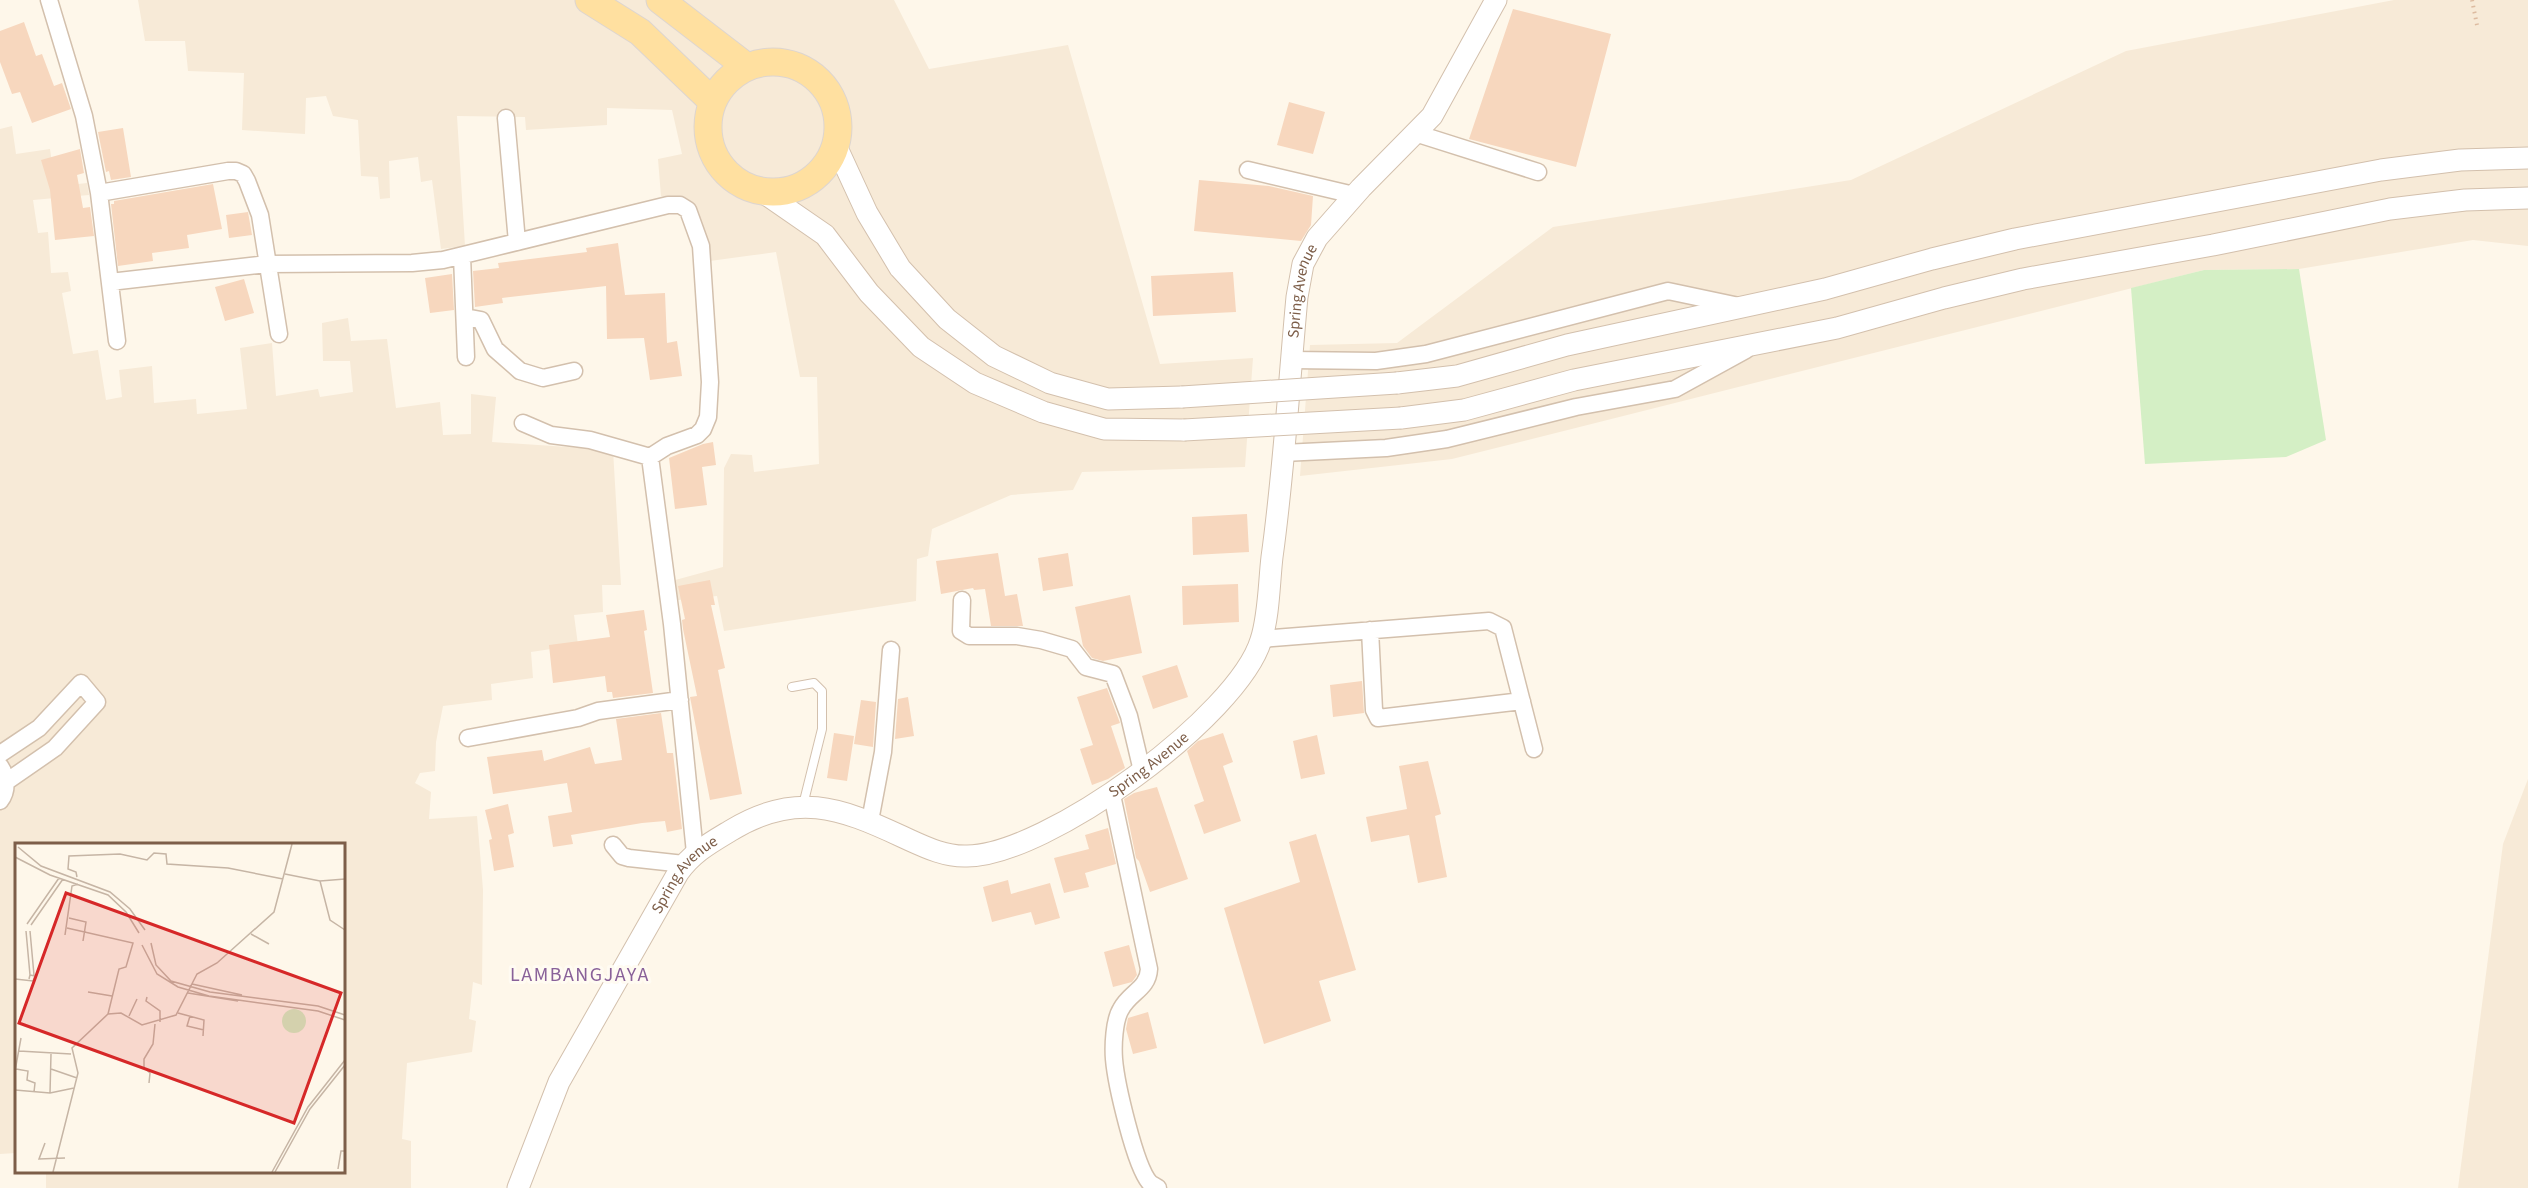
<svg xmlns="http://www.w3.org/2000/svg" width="2528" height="1188" font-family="'Source Sans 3',sans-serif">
<rect width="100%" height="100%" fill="#fef7ea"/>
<path fill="#f7ead7" d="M 138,0 L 894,0 L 929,69 L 1068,45 L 1160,364 L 1253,358 L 1245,467 L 1082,472 L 1073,490 L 1011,495 L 932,529 L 928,556 L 917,559 L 916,601 L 724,631 L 717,596 L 669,601 L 668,582 L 723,567 L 724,468 L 731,454 L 752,455 L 754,472 L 819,464 L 817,377 L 800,377 L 776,252 L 710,261 L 695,204 L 661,196 L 658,159 L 682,154 L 672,110 L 607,108 L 607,125 L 526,130 L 525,117 L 457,116 L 465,246 L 441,249 L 432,180 L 421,182 L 418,157 L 389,161 L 390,198 L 380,199 L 378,177 L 361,176 L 358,120 L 333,116 L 326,96 L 306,98 L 305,134 L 242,130 L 244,73 L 188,71 L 185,41 L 145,41 Z
M 2394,0 L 2528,0 L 2528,246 L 2473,240 L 2299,269 L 2204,270 L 1452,459 L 1300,476 L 1310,345 L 1397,343 L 1553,227 L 1851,180 L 2126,51 Z
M 12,126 L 16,154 L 50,149 L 53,170 L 78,184 L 87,183 L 89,195 L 33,200 L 38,233 L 48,232 L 51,273 L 68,272 L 71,291 L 62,293 L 73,354 L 98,350 L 106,400 L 122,397 L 119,370 L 152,366 L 154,403 L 196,399 L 197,414 L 247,409 L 240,348 L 272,343 L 276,396 L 318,389 L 320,397 L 353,392 L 350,361 L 323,361 L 322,323 L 348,318 L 351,341 L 387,339 L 396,408 L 440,402 L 443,435 L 471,434 L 471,394 L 496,397 L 492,442 L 613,450 L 621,585 L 602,585 L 603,612 L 574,615 L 578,645 L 531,652 L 533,678 L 491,684 L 492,700 L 443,706 L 436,742 L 435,771 L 420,773 L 415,783 L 431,792 L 429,819 L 477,816 L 483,890 L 482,985 L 473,982 L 469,1019 L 476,1021 L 472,1052 L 407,1063 L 402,1139 L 411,1141 L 411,1188 L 46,1188 L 46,1172 L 344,1172 L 344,844 L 16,844 L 16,1153 L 0,1154 L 0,129 Z
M 2528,779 L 2528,1188 L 2458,1188 L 2503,844 Z"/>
<path fill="#d4efc5" d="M 2299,269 L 2326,440 L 2286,457 L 2145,464 L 2131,288 L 2204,270 Z"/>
<path fill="#f7d7be" d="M 1513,9 L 1611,34 L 1576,167 L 1469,139 Z
M 24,22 L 36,56 L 42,54 L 54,86 L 62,83 L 71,109 L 32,123 L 20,92 L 12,94 L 0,62 L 0,31 Z
M 1289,102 L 1325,112 L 1313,154 L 1277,145 Z
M 123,128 L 131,177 L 111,180 L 109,171 L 106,172 L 98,132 Z
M 80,149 L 84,173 L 77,175 L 83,208 L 90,207 L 94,236 L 55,240 L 50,190 L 41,160 Z
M 1199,180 L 1269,186 L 1313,196 L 1311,225 L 1301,241 L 1194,231 Z
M 213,184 L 222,229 L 187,235 L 189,248 L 152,253 L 153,261 L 118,266 L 111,204 L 114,204 L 114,201 Z
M 248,212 L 252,235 L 229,238 L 226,215 Z
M 618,243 L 625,295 L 665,293 L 667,343 L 677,341 L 682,376 L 650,380 L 644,338 L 607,339 L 606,286 L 502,298 L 503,303 L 475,307 L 473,271 L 499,268 L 498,263 L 587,252 L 586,248 Z
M 1233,272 L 1236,312 L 1153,316 L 1151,276 Z
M 452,274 L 454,310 L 430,313 L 425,278 Z
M 244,279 L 254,313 L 225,321 L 215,287 Z
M 713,442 L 716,465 L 702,467 L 707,505 L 675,509 L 669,458 L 703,444 Z
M 1247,514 L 1249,552 L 1193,555 L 1192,517 Z
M 998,553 L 1005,596 L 1017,594 L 1023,626 L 991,626 L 985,589 L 974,590 L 973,588 L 941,594 L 936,561 Z
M 1068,553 L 1073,586 L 1043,591 L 1038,558 Z
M 710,580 L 715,605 L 711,605 L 725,668 L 718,670 L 742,794 L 710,800 L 690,697 L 697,696 L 683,629 L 682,620 L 685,619 L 678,586 Z
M 1238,584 L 1239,622 L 1183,625 L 1182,586 Z
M 1130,595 L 1142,653 L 1103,661 L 1092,658 L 1083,646 L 1075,607 Z
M 644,610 L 647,630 L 644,631 L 653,693 L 613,698 L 612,692 L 607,692 L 605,676 L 553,683 L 549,645 L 610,637 L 606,615 Z
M 1177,665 L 1188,697 L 1153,709 L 1142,676 Z
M 1362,681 L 1364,713 L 1333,717 L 1330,685 Z
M 1107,688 L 1120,723 L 1111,726 L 1125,768 L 1108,779 L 1092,785 L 1080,749 L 1093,745 L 1077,697 Z
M 908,697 L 914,736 L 895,739 L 898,699 Z
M 861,700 L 876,702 L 873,747 L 854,744 Z
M 661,713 L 667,753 L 673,753 L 682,829 L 667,832 L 665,821 L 642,823 L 571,835 L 573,844 L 553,847 L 548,816 L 572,812 L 567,783 L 493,794 L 487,757 L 542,750 L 544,761 L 590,747 L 595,764 L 622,760 L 616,719 Z
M 834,733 L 854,736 L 847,781 L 827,778 Z
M 1223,733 L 1233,762 L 1223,766 L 1241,821 L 1204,834 L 1194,805 L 1204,801 L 1187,751 L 1198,741 Z
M 1317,735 L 1325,774 L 1301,779 L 1293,741 Z
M 1428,761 L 1441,814 L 1435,816 L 1447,877 L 1418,883 L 1409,835 L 1371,842 L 1366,817 L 1407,809 L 1399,766 Z
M 1157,787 L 1188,879 L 1150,892 L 1139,861 L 1136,858 L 1124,799 L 1134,793 Z
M 508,804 L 514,833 L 508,835 L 514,867 L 494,871 L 489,840 L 492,839 L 485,810 Z
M 1108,828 L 1116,864 L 1085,873 L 1089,887 L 1064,893 L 1054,858 L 1089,849 L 1085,835 Z
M 1316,834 L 1356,970 L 1319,981 L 1331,1021 L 1264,1044 L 1224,908 L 1300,882 L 1289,842 Z
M 1008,880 L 1011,894 L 1050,883 L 1060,918 L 1035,925 L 1031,912 L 992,922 L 983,887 Z
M 1129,945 L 1137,975 L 1132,982 L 1113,987 L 1104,952 Z
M 1148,1012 L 1157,1048 L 1133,1054 L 1126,1029 L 1128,1018 Z"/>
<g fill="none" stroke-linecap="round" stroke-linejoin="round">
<defs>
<path id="service" d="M 792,687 L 814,683 L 822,691 L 822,729 L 803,805"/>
<path id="minor" d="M 49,0 L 84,116 L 99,193 L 117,341
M 506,118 L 517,242
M 1415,133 L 1538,172
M 1248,170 L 1354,195
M 99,193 L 228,171 L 236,171 L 243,174 L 247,181 L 260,215 L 279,334
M 462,256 L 466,357
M 110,282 L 267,264 L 412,263 L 443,260 L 668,205 L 680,205 L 688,210 L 701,246 L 710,382 L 708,417 L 703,429 L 697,435 L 667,446 L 650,457 L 672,624 L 695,853
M 465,317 L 481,320 L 495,349 L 520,371 L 543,378 L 574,371
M 1291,360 L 1376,361 L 1426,354 L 1668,291 L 1739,306
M 523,423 L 551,435 L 590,440 L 650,457
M 1283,453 L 1386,448 L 1447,439 L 1576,407 L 1675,389 L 1746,350
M 962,600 L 961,631 L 969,636 L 1017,636 L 1041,640 L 1072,649 L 1086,667 L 1113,674 L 1129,716 L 1142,771
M 1370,630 L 1374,710 L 1378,718 L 1522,701
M 1261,639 L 1489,621 L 1503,628 L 1534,749
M 468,738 L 578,718 L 598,711 L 680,700
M 0,754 L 39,728 L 81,683 L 97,702 L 55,748 L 6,782
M 0,766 C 7,776 8,791 0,801
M 1112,795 L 1149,969 C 1148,989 1130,992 1121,1009 C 1114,1020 1113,1046 1114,1059 C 1116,1083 1135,1167 1150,1183 C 1151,1184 1157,1187 1158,1188
M 870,821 L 883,752 L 891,650
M 613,845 L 622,856 L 629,858 L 684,864"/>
<g id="tertiary">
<path d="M 837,148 L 867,213 L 900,268 L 947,319 L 994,356 L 1050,383 L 1108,399 L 1182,397"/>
<path d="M 764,193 L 825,235 L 869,293 L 921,347 L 975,383 L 1043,412 L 1104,429 L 1184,430"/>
<path d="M 1397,383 L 1457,376 L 1567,345 L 1825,289 L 1932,259 L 2015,239 L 2381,170 L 2460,160 L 2528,158"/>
<path d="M 1401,418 L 1464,410 L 1574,380 L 1837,328 L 1944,298 L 2023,279 L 2213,245 L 2390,209 L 2465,200 L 2528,198"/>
<path id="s1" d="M 518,1188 L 559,1082 L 678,873 C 692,853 710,843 730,831 C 795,791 839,807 903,837 C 923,846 944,857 967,856 C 1046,856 1238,716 1261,640 C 1269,616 1269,583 1272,557 C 1284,471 1289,383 1297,297 L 1303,264 L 1317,238 L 1361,188 L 1432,116 L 1496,0"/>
</g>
<path id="primary" d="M 589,0 L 640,32 L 712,101
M 660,0 L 747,67
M708 127a65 65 0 1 1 130 0a65 65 0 1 1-130 0Z"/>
</defs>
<use href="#service" stroke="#d3c0ad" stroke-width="10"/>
<use href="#minor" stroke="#d3c0ad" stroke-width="19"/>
<use href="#tertiary" stroke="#d3c0ad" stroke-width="23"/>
<use href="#primary" stroke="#ddd5d0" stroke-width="29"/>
<path stroke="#ddbba0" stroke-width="4" stroke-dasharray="1.5 4.5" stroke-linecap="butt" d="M 2472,0 L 2477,25"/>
<use href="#service" stroke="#fff" stroke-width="8"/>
<use href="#minor" stroke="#fff" stroke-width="16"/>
<use href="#tertiary" stroke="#fff" stroke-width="21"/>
<use href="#primary" stroke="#ffe0a0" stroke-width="27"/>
<defs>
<path id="tertiary-bridge" d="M 1182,397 L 1397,383
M 1184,430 L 1401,418"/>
</defs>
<use href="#tertiary-bridge" stroke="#d3c0ad" stroke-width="23" stroke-linecap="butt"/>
<use href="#tertiary-bridge" stroke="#fff" stroke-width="21"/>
</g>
<g text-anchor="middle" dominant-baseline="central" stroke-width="6" stroke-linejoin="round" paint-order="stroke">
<g font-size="16" fill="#7d5e49" stroke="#fffbf2">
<text stroke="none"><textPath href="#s1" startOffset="1400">Spring Avenue</textPath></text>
<text stroke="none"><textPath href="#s1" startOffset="878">Spring Avenue</textPath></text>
<text stroke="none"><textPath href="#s1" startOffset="357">Spring Avenue</textPath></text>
</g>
<g font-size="20" letter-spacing="1.5" fill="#896199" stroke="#fffbf2">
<text x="580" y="975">LAMBANGJAYA</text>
</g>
</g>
<g transform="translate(15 843)">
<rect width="330" height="330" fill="#fef7ea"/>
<path d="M267 178a12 12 0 1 1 24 0a12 12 0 1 1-24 0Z" fill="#d4efc5"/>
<path fill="none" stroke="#c6b5a5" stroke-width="1.5" d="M 3,4 L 26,23 L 95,49 L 115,66 L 130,87M 0,14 L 35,32 L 93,52 L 111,69 L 124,90M 270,31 L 305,38 L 330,36M 62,34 L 61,29 L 53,26 L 54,13 L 105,11 L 132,17 L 139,10 L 151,11 L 152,21 L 213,25 L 268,36M 305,38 L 315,77 L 330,87M 54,75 L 71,79 L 68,98M 12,81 L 44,35M 16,82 L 48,36M 52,85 L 118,100 L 111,124 L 104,126 L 93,171M 11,88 L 15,132M 15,88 L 19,132M 236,91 L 254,101M 50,92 L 57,43 L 63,41M 136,100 L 141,122 L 156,138 L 195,149 L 303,163 L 330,172M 127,102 L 142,131 L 163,144 L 194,153 L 303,168 L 330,177M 0,136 L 18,138 L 20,133 L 15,132 L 14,136M 177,141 L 227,152M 73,149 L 97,153M 173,150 L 223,158M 132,154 L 131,158 L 145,168 L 145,179M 163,170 L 189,177 L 188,193M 114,173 L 122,156M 175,173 L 172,183 L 189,187M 4,208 L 56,211M 1,226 L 13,228 L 12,237 L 20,240 L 19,249M 36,226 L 62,235M 0,228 L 6,195M 134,240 L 135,230 L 129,225 L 129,216 L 138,201 L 140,181M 0,247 L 35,250 L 59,245M 35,250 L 36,211M 30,300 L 24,316 L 50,315M 323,326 L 326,308 L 330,308M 38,329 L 63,230 L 57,205 L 93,171 L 106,170 L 127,182 L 161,172 L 182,131 L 202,120 L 259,69 L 277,1M 257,329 L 293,264 L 330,217M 260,329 L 295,266 L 330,222"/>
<path fill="#d62828" fill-opacity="0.15" stroke="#d62828" stroke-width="3" d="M 51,50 L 326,150 L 279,280 L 4,180 Z"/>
<rect width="330" height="330" fill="none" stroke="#7d5e49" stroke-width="3"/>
</g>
</svg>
